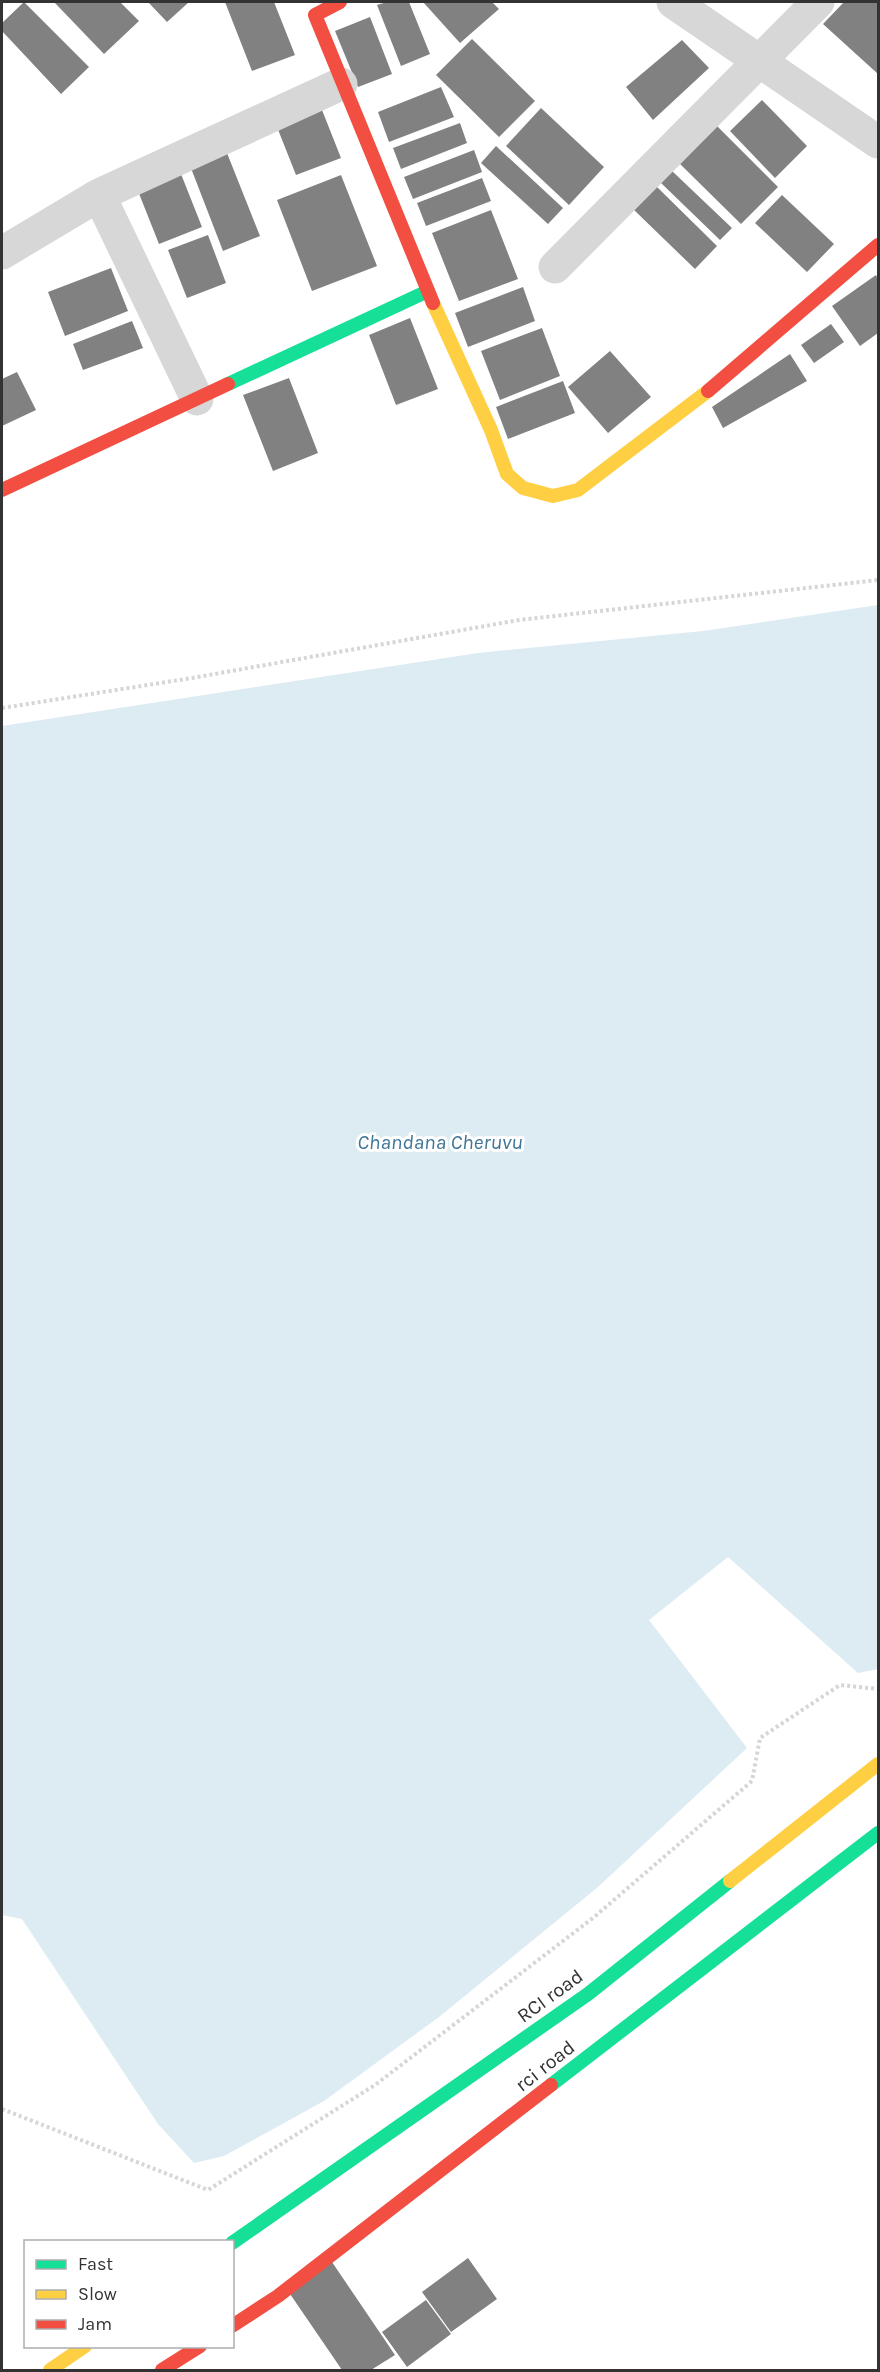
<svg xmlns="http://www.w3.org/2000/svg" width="880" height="2372" font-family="Karla,sans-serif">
<rect width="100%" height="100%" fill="#fff"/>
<path fill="#ddebf3" d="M 878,605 L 878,1669 L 858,1673 L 728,1557 L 649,1620 L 747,1748 L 598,1887 L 439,2017 L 324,2101 L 224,2156 L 194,2163 L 158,2124 L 22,1919 L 2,1915 L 2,726 L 478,653 L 703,631 Z"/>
<path fill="#818181" d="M 24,2 L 89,67 L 61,94 L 2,31 L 2,23 Z
M 54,2 L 120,2 L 139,21 L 104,54 Z
M 148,2 L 189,2 L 167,22 Z
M 225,2 L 274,2 L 295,55 L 252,71 Z
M 387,2 L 409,2 L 430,54 L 401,66 L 377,5 Z
M 423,2 L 492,2 L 499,9 L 460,43 Z
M 844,2 L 878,2 L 878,74 L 823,24 Z
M 370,17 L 392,74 L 358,87 L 335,31 Z
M 472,39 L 535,101 L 499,137 L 436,75 Z
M 682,40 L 709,68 L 653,120 L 626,87 Z
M 441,87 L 454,117 L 389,142 L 378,112 Z
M 762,100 L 807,146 L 775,178 L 730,131 Z
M 541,108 L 604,167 L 569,205 L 506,146 Z
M 322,110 L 341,158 L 296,175 L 277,127 Z
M 713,122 L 778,187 L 741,224 L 676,160 Z
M 460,123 L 467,143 L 401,169 L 393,148 Z
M 496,146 L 563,208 L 548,224 L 481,163 Z
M 225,148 L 260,236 L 223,251 L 189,163 Z
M 474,150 L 482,172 L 413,199 L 404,177 Z
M 671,170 L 732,228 L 720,240 L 660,182 Z
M 181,174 L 202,227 L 159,244 L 138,191 Z
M 341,175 L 377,266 L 312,291 L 277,200 Z
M 482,178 L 491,201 L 426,226 L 417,203 Z
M 656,186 L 717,246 L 695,269 L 633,209 Z
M 782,195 L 834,244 L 807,272 L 755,223 Z
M 491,210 L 518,279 L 459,301 L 432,233 Z
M 208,235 L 226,283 L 187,298 L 168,250 Z
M 111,268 L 128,311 L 65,336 L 48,292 Z
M 876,275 L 878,279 L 878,333 L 860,346 L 832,306 Z
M 523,287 L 535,321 L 468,347 L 455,313 Z
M 410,318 L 438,389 L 396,405 L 369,335 Z
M 132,321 L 143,348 L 83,370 L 73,344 Z
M 831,324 L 844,342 L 814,363 L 801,345 Z
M 542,328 L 560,376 L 500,400 L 481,351 Z
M 610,351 L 651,397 L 608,433 L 568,387 Z
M 790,354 L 807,381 L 723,428 L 712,407 Z
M 17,372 L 36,410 L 2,426 L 2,379 Z
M 289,378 L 318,453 L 273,471 L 243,395 Z
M 563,381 L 575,413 L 508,439 L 496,407 Z
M 468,2258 L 497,2299 L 451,2332 L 422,2292 Z
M 332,2262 L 395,2355 L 371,2370 L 342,2370 L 288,2291 Z
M 426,2300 L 451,2334 L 407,2367 L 382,2332 Z"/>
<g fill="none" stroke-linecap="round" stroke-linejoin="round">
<path stroke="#d6d6d6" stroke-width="4" stroke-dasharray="3 3" stroke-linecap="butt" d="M 2,708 L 192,678 L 519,620 L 878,580
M 2,2109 L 208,2190 L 375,2085 L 593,1918 L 752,1781 L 760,1738 L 840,1685 L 878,1689"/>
<path stroke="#d7d7d7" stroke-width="33" d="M 673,2 L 878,142
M 99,195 L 197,399
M 2,253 L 99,195 L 341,84
M 555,267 L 818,2"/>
<path stroke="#16e098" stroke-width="14" d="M 228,384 L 428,291
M 551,2085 L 878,1833
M 232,2243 L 588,1994 L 730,1881"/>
<path stroke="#ffcf43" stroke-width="14" d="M 433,303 L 491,430 L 507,474 L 523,488 L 553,496 L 578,490 L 708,391
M 730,1881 L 878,1764
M 50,2370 L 85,2346"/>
<path stroke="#f24e42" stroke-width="14" d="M 340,2 L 315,15 L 433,303
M 708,391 L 878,245
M 2,490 L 228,384
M 232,2326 L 278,2296 L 551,2085
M 162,2370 L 200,2346"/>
</g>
<g text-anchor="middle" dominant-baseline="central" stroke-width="6" stroke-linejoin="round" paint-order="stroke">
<g font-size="20" fill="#333" stroke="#fff">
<text transform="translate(550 1996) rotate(-36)">RCI road</text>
<text transform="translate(545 2066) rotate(-38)">rci road</text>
</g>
<g font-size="21" font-style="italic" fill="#3f7597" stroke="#fff">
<text x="440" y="1142">Chandana Cheruvu</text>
</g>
</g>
<rect width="880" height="2372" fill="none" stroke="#333333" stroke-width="6"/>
<rect x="24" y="2240" width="210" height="108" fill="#ffffff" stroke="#adadad" stroke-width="1.5"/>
<rect x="36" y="2260" width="30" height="9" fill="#16e098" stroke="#adadad" stroke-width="1.5"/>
<text x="78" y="2270" font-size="18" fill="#333333">Fast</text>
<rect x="36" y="2290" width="30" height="9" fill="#ffcf43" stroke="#adadad" stroke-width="1.5"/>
<text x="78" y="2300" font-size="18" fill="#333333">Slow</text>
<rect x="36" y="2320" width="30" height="9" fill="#f24e42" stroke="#adadad" stroke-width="1.5"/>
<text x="78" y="2330" font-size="18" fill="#333333">Jam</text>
</svg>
